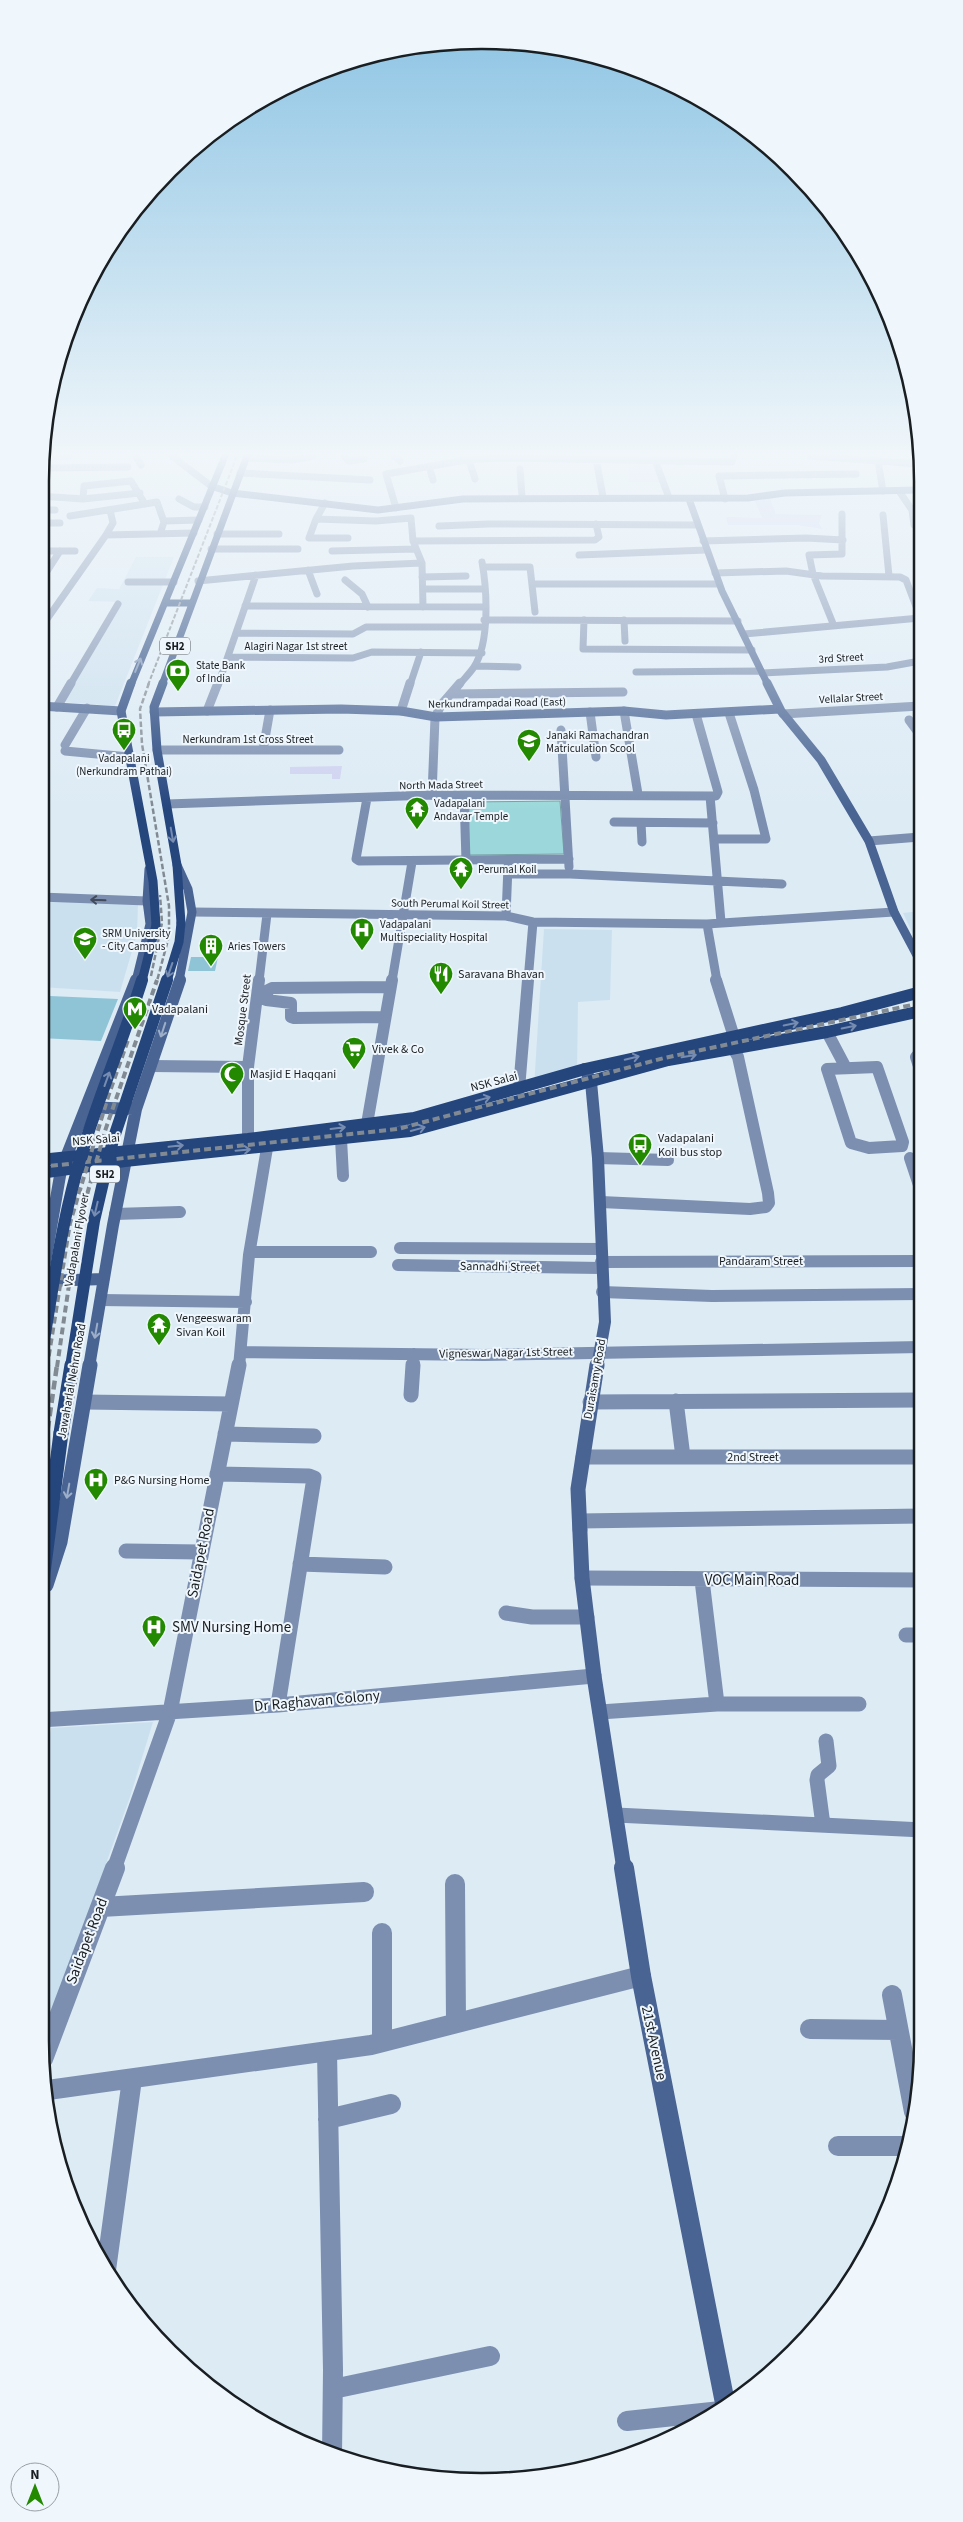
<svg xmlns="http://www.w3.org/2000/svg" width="963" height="2522" font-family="'Source Sans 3',sans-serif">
<rect width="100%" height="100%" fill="#ddebf5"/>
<path fill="#cbe0ef" d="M 136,557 L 174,557 L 115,706 L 61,702 L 118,602 L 88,601 L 97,588 L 119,589 Z
M 40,900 L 138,903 L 137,934 L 120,992 L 40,987 Z
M 920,911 L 920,949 L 903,913 Z
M 544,929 L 612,930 L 610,1000 L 578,1002 L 577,1075 L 534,1087 Z
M 153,1722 L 130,1797 L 41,2044 L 40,1791 L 51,1728 Z"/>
<path fill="#d0d3f0" d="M 636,461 L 646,461 L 646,466 L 655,466 L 661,482 L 629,482 L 628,467 L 638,466 Z
M 770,498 L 776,514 L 822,515 L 819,523 L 822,529 L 797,525 L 728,525 L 726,517 L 762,518 L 754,499 Z
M 342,766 L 340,779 L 332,779 L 332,774 L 290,774 L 290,767 Z"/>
<path fill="#9cd8db" stroke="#75a0a4" d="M 560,801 L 564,854 L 468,855 L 469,802 Z"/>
<path fill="#8fc4d6" d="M 191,957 L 218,957 L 215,971 L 188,971 Z
M 50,996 L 118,999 L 101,1041 L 40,1038 L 40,1019 Z"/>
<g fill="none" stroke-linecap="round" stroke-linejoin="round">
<path stroke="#7c8fb0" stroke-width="7" d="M 136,456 L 141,465
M 172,456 L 211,486
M 344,456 L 349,461 L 364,459
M 394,456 L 400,461
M 811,456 L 919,464
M 43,457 L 69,456
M 247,458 L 292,460 L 313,456
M 596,459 L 603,497
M 469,460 L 475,479
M 655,460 L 669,498
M 878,461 L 883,491
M 429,466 L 433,480
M 42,468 L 128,467
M 520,469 L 522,497
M 240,473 L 370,480
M 899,491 L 912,510 L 914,525 L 919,528
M 40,496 L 83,499 L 140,493
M 179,499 L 194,507 L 205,507
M 725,499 L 719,476 L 856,474
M 325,503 L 316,519 L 376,521 L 411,518 L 413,541 L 422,563
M 145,504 L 157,502 L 164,522 L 160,534
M 396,508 L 386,474 L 466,460 L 501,458 L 732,462 L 734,456
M 40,510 L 55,510
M 883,515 L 889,576
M 70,516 L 145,504 L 131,481 L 84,486 L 83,499
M 316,519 L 309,538 L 348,538
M 164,521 L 199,520
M 40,523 L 60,523
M 439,526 L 489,524 L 697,525
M 217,534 L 279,534
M 106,535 L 194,533
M 413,541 L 595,540 L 599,537 L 596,524
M 703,541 L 806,538 L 843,540
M 211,549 L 298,549
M 40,551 L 75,551
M 332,551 L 416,549
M 579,555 L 706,550
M 483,567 L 530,567 L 535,612
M 308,570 L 317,594
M 715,573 L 786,571 L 822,576 L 900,577 L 906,580 L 920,617
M 422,577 L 466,576
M 345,580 L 362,594 L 368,607
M 198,581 L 353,566 L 422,563 L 423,607
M 40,582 L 60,551
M 128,582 L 174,582
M 533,584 L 719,584
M 423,589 L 483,589
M 245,606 L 484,607
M 484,620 L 738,621
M 584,620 L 583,649 L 752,650
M 624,620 L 625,641
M 834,626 L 813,574 L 809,555 L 842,554 L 842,514
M 40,629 L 106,535 L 113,523 L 110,510
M 237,633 L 353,634 L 366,627 L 484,627
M 744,634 L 920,618
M 229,657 L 353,658 L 372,652 L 482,653
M 475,666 L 518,667
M 636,672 L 761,671
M 762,673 L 887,667 L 920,661
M 70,685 L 118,604
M 218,685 L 256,575
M 410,685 L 421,652
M 459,685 C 464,679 470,673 474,667 C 490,642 487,590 482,562"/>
<path stroke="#7c8fb0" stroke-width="9" d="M 453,694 L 623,692
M 57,707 L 71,683
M 207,711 L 218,683
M 401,711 L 410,683
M 624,711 L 638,794
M 590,712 L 596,757
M 783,714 L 920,706
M 909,720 L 920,735
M 561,730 L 569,867
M 40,735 L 42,735
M 65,745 L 87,708
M 157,750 L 339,750
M 263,750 L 270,710
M 65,751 L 129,757
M 432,795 L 435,718 L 441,705 L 460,683
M 464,795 L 466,861
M 710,796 L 721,922
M 367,798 L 356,859 L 359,861 L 569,859
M 167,804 L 432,795 L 716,796 L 718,792 L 696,714
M 614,822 L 713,823
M 641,823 L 642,842
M 716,839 L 766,839 L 754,790 L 729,713
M 869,841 L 920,837
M 508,874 L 570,874 L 782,884
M 40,897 L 147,901
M 192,912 L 506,916 L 533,922 L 707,924 L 894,912
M 506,916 L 508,866
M 707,924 L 717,981
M 259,981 L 267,914
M 392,981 L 412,862
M 528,981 L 533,922"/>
<path stroke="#7c8fb0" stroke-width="12" d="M 716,980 L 734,1037
M 385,1017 L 294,1018 L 291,1017 L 291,1003 L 266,1000 L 268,990 L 272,988 L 390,987
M 827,1032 L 846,1068
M 921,1051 L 916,1057 L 921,1072
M 151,1066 L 248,1067
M 877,1067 L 903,1142 L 902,1146 L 869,1148 L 851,1143 L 827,1069 Z
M 519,1089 L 528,980
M 367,1124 L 392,980
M 248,1139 L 248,1067 L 259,980
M 341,1139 L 343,1176
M 598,1158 L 668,1160
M 910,1158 L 921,1191
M 601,1202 L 750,1209 L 766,1207 L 769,1203 L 768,1193 L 738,1057 L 733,1048
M 115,1214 L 180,1212
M 400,1248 L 601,1249
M 250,1252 L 371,1252
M 601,1262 L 921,1261
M 398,1265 L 601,1268
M 602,1292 L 712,1296 L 921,1294
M 101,1300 L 246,1302
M 242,1352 L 484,1355 L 921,1347
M 239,1367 L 249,1255 L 267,1148
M 413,1367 L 414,1354"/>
<path stroke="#7c8fb0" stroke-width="15" d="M 411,1395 L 413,1365
M 676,1401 L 683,1457
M 84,1402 L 231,1404
M 590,1402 L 921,1400
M 225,1434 L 314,1436
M 583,1457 L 922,1457
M 217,1474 L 309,1476 L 314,1478 L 278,1705
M 580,1530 L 580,1521 L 922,1516
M 126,1551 L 201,1552
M 300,1564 L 385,1567
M 582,1578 L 922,1580
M 702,1580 L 717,1704 L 859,1704
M 506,1613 L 532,1617 L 587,1617
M 906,1635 L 922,1635
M 600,1712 L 717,1704
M 40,1720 L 278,1705 L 594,1676
M 616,1815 L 923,1830
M 823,1825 L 817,1780 L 818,1775 L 829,1766 L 826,1741
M 114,1869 L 170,1712 L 239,1365"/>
<path stroke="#7c8fb0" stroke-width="20" d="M 455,1884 L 456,2023
M 101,1907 L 364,1892
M 382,1933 L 382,2042
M 892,1995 L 914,2112
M 810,2029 L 898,2030
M 327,2052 L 333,2370 L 332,2455
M 43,2059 L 115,1868
M 48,2090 L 371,2045 L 641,1976
M 328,2119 L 391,2104
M 838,2146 L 909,2146
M 106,2270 L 132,2079
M 333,2389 L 490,2356
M 627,2421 L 721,2411"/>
<path stroke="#496493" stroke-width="7" d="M 211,486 L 232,493 L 378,510 L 463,499 L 748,498 L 785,493 L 919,490
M 689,499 L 722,591 L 768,685"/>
<path stroke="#496493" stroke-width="9" d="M 767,683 L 781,711 L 821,760 L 869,841 L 894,912 L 920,961
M 40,706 L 121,711
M 154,712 L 341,709 L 401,711 L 436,717 L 624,711 L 666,715 L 780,709
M 177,865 L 188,889 L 192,912 L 179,981
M 136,981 L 150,924 L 147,901 L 149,869"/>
<path stroke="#496493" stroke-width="12" d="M 585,1069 L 591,1082 L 598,1158 L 605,1322 L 597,1367
M 86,1107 L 133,1109
M 44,1281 L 104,1279
M 40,1291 L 61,1170 L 136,980
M 89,1367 L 113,1225 L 136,1109 L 180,980"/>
<path stroke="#496493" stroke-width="15" d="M 597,1365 L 578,1489 L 582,1578 L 594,1676 L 624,1869
M 46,1585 L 60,1542 L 90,1365"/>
<path stroke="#496493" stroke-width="20" d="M 624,1868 L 641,1976 L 726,2408"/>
<path stroke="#25457d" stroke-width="7" d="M 165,603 L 191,603
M 131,685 L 225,456
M 162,685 L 247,456"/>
<path stroke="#25457d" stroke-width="9" d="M 131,683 L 121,711 L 153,881 L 156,925
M 163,683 L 154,707 L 157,750 L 177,865 L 181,923"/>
<path stroke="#25457d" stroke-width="12" d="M 40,1160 L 248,1139 L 414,1118 L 585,1069 L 842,1013 L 921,992
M 40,1173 L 125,1161 L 410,1131 L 668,1060 L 827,1032 L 921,1011"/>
<path stroke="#25457d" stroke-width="15" d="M 40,1615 L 43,1573 L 61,1433"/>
<path stroke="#818a92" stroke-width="2" stroke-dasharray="4.5 2" stroke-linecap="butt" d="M 148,685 L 237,456"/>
<path stroke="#818a92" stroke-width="2.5" stroke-dasharray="5.5 2.5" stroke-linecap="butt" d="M 149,683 L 140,709 L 142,744 L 169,906 L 169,936 L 157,981
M 151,976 L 162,923 L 160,895"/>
<path stroke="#818a92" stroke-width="4" stroke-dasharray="7 4" stroke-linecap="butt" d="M 40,1167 L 398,1129 L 664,1058 L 921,1003
M 47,1367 L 70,1223 L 108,1097 L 128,1040
M 57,1367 L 77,1230 L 105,1131 L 157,980"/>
<path stroke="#818a92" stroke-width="4.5" stroke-dasharray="9 4.5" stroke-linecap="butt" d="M 40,1413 L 48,1365
M 40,1483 L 57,1365"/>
<path stroke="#25457d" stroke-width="9" d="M 142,981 L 156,925
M 167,981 L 179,942 L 181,923"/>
<path stroke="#25457d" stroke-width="12" d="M 40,1364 C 51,1301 59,1236 76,1174 C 93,1108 122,1045 142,980
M 71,1367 L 94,1221 L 113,1140 L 167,980"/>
<path stroke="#25457d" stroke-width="15" d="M 61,1433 L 72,1365"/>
</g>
<defs><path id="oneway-shaft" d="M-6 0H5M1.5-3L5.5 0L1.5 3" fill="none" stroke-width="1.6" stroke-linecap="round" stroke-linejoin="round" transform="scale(1.25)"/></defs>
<g stroke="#768cb0">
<use href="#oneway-shaft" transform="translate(138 665) rotate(-68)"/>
<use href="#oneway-shaft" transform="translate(172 835) rotate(80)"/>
<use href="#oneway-shaft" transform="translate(170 970) rotate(109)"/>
<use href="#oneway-shaft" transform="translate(791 1024) rotate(-12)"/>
<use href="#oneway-shaft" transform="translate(849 1027) rotate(-12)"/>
<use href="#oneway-shaft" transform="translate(689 1056) rotate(-10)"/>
<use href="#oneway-shaft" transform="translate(632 1058) rotate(-14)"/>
<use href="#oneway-shaft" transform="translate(107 1079) rotate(-70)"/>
<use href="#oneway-shaft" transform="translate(483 1099) rotate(-15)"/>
<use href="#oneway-shaft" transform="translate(338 1128) rotate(-7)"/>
<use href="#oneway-shaft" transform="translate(418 1129) rotate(-15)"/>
<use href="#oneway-shaft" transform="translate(176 1146) rotate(-6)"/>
<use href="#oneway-shaft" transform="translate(243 1150) rotate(-5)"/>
<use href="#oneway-shaft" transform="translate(96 1209) rotate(103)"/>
</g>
<use stroke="#414b5b" href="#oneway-shaft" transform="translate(98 900) rotate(-178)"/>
<g stroke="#9caec8">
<use href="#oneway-shaft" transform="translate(163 1030) rotate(108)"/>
<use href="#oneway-shaft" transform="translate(96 1331) rotate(100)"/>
<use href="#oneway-shaft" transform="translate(68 1491) rotate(100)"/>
</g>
<linearGradient id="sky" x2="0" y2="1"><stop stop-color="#89c2e3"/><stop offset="0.56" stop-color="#f0f6fa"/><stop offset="1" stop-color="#f0f6fa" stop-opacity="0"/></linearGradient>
<rect width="963" height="810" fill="url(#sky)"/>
<defs>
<symbol id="bank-pin" viewBox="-11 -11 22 30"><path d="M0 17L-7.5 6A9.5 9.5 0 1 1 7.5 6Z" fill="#238900" stroke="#eff7fd"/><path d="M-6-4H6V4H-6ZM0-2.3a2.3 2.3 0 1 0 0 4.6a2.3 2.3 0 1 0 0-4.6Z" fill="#fff"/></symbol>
<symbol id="bus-pin" viewBox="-11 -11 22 30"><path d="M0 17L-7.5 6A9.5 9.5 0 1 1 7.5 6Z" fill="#238900" stroke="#eff7fd"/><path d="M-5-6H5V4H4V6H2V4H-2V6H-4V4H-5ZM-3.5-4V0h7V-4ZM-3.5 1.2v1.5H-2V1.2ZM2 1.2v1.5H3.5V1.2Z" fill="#fff"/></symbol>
<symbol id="school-pin" viewBox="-11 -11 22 30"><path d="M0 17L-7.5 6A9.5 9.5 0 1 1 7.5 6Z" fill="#238900" stroke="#eff7fd"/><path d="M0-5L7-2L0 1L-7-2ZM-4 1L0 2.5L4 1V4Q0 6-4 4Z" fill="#fff"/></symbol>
<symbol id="temple-pin" viewBox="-11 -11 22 30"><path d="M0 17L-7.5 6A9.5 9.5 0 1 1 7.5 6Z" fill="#238900" stroke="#eff7fd"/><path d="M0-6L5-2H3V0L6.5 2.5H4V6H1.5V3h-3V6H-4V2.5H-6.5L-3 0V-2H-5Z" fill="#fff"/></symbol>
<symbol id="hospital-pin" viewBox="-11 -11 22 30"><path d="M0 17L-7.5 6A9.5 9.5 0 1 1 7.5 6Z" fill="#238900" stroke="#eff7fd"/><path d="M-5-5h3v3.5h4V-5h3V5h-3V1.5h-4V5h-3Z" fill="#fff"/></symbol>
<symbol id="university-pin" viewBox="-11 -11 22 30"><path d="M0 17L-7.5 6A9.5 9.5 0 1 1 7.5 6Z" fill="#238900" stroke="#eff7fd"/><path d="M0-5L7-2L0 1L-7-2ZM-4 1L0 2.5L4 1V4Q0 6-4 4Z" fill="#fff"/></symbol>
<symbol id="building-pin" viewBox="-11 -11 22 30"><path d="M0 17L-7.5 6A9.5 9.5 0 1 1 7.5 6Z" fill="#238900" stroke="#eff7fd"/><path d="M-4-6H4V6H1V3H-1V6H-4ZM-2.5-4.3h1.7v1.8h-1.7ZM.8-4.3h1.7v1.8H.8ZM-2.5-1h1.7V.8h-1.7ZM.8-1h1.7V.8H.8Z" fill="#fff"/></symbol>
<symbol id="restaurant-pin" viewBox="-11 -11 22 30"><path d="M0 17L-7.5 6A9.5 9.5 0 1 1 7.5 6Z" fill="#238900" stroke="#eff7fd"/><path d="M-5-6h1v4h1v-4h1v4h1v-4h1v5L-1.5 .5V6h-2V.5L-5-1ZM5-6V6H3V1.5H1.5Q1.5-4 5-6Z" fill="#fff"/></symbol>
<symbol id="metro-pin" viewBox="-11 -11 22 30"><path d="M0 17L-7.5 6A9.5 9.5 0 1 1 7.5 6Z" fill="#238900" stroke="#eff7fd"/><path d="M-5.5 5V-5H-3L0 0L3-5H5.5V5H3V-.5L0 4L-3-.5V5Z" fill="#fff"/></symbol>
<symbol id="supermarket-pin" viewBox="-11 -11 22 30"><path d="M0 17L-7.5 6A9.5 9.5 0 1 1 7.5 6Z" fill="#238900" stroke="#eff7fd"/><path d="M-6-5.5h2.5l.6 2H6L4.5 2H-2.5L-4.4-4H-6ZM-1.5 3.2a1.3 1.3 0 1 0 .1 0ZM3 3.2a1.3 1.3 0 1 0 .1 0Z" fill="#fff"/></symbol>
<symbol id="mosque-pin" viewBox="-11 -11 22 30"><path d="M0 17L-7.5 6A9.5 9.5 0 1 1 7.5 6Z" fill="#238900" stroke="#eff7fd"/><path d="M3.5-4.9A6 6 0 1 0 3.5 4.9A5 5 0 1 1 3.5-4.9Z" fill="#fff"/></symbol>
</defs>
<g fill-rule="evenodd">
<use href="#bank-pin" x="164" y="657" width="28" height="38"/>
<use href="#bus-pin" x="110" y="716" width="28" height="38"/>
<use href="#school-pin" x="515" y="727" width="28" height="38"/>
<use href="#temple-pin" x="403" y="795" width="28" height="38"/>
<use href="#temple-pin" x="447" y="855" width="28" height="38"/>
<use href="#hospital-pin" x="348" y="916" width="28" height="38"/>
<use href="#university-pin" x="71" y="925" width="28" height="38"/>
<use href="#building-pin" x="197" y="932" width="28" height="38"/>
<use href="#restaurant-pin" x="427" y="960" width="28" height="38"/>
<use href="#metro-pin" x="121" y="995" width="28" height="38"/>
<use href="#supermarket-pin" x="340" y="1035" width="28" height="38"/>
<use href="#mosque-pin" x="218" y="1060" width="28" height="38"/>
<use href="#bus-pin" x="626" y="1131" width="28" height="38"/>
<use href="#temple-pin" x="145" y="1311" width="28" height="38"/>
<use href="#hospital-pin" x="82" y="1466" width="28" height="38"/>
<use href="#hospital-pin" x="140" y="1613" width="28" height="38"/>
</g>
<g text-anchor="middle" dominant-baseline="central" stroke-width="4" stroke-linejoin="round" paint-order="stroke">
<g fill="#eff7fd" stroke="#595f64" stroke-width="1">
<rect x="160" y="637.5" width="30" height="17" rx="4"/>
<rect x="90" y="1165.5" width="30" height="17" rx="4"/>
</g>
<g font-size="11" font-weight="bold" fill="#191e22">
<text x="175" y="646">SH2</text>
<text x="105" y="1174">SH2</text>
</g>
<g font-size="11" fill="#191e22" stroke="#eff7fd">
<text x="296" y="646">Alagiri Nagar 1st street</text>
<text transform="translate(841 658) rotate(-3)">3rd Street</text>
<text transform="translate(851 698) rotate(-3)">Vellalar Street</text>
<text transform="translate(497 703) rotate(-1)">Nerkundrampadai Road (East)</text>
<text x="248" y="739">Nerkundram 1st Cross Street</text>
<text transform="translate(441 785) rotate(-1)">North Mada Street</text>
<text transform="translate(450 904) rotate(1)">South Perumal Koil Street</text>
</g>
<g font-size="11" fill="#191e22" stroke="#eff7fd" text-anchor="start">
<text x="196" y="665">State Bank<tspan x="196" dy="13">of India</tspan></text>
<text x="546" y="735">Janaki Ramachandran<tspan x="546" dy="13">Matriculation Scool</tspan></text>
<text x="124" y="758" text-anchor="middle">Vadapalani<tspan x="124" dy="13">(Nerkundram Pathai)</tspan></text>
<text x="434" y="803">Vadapalani<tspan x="434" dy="13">Andavar Temple</tspan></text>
<text x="478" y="869">Perumal Koil</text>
<text x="380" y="924">Vadapalani<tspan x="380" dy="13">Multispeciality Hospital</tspan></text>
<text x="102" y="933">SRM University<tspan x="102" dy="13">- City Campus</tspan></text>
<text x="228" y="946">Aries Towers</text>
</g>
<g font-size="12" fill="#191e22" stroke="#eff7fd" text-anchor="start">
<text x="458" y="974">Saravana Bhavan</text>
<text x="152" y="1009">Vadapalani</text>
<text x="372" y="1049">Vivek &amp; Co</text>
<text x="250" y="1074">Masjid E Haqqani</text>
<text x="658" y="1138">Vadapalani<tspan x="658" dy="14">Koil bus stop</tspan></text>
<text x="176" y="1318">Vengeeswaram<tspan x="176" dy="14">Sivan Koil</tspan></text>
<text x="114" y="1480">P&amp;G Nursing Home</text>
</g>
<g font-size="12" fill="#191e22" stroke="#eff7fd">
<text transform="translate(243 1010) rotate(-83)">Mosque Street</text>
<text transform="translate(494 1082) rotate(-15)">NSK Salai</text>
<text transform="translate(96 1140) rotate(-5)">NSK Salai</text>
<text transform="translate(77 1240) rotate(-80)">Vadapalani Flyover</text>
<text x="761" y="1261">Pandaram Street</text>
<text transform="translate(500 1267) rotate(1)">Sannadhi Street</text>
<text transform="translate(506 1353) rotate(-1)">Vigneswar Nagar 1st Street</text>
<text transform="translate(595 1379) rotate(-80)">Duraisamy Road</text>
<text transform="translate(72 1381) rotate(-80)">Jawaharlal Nehru Road</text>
<text x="753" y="1457">2nd Street</text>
</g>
<g font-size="15" fill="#191e22" stroke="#eff7fd">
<text transform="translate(201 1553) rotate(-79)">Saidapet Road</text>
<text x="752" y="1580">VOC Main Road</text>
<text transform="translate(317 1701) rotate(-5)">Dr Raghavan Colony</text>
<text transform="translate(87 1941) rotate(-69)">Saidapet Road</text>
<text transform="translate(654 2043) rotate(78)">21st Avenue</text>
</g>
<g font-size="15" fill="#191e22" stroke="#eff7fd" text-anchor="start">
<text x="172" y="1627">SMV Nursing Home</text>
</g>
</g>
<path d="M0 0H963V2522H0ZM481 49H482A432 432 0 0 1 914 481V2041A432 432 0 0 1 482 2473H481A432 432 0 0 1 49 2041V481A432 432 0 0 1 481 49Z" fill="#eff7fd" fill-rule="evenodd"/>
<path fill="none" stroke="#191e22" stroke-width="2.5" d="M481 49H482A432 432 0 0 1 914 481V2041A432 432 0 0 1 482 2473H481A432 432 0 0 1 49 2041V481A432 432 0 0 1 481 49Z"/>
<g transform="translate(35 2487)"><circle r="24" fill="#eff7fd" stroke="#99a0a5"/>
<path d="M0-4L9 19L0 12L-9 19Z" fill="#238900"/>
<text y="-8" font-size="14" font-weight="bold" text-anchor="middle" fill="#191e22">N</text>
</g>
</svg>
